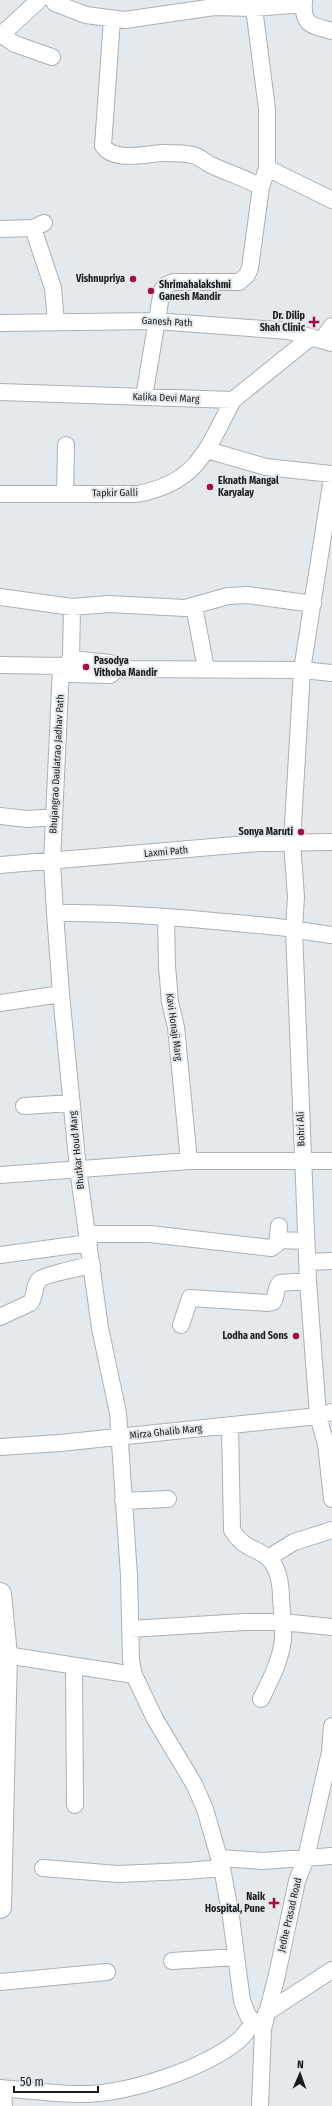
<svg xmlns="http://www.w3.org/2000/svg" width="332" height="2106" font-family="'Fira Sans Condensed',sans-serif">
<rect width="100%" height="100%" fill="#e4e9ed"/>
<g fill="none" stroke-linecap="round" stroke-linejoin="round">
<defs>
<path id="minor" d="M 53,0 L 55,3 L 86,15 L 125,20 L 214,7 L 253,8 L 304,4
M 304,0 C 302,25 310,25 332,31
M 112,19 L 103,146 C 115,163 147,153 165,153 C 173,153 184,153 192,155 C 200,156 204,162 211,165 C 228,173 245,178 261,187
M 0,34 L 15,44 L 52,57
M 0,36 L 39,0
M 267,168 L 332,200
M 44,223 L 33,228 L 53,288 L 56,322
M 0,229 L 33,228
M 0,323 L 156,321 L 289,331 L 332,343
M 322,340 L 332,326
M 0,392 L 233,400 L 310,338
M 144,397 L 162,290 L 166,285 L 174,282 L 239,282 L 247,275 L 250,268 L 261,187 L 267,168 L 267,109 L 253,0
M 207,450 L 266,467 L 332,474
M 332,478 L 302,670 L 292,842 L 296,897 L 294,930 L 308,1281 L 318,1416 L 326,1444 L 332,1499
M 0,494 L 137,494 C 198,483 207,449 233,400
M 65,494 L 66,445
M 0,597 L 72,607 L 109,604 L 185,608 L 228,596 L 248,595 L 313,604
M 194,606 L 206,669
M 71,659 L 72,607
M 0,665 L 65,666
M 65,666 L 70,674 L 110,675 L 117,669 L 302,670 L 332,673
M 65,666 L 71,659 L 110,663 L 117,669
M 61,667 L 52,862 L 55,913 L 61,994 L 78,1169 L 100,1328 L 118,1413 L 129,1576 L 131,1660 L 134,1675 L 155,1719 L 194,1784 L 205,1809 L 222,1868 L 231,1917 L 242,2001 L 248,2016 L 263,2029
M 0,816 L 28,819 L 54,817
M 0,865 L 259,843 L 332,842
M 55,913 C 129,912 204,920 278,927 C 296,929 314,933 332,935
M 166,917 L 167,966 L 170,1002 L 176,1027 L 189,1161
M 0,1003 L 61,994
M 24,1106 L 72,1103
M 0,1175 L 189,1161 L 332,1161
M 88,1234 L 150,1234 L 271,1248 L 277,1244 L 279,1226
M 278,1240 L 306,1241
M 0,1255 L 89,1243
M 307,1262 L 332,1261
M 0,1317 L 30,1303 C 36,1297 33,1286 39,1280 C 43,1275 83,1267 92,1265
M 181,1325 L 190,1298 L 268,1303 L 273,1302 C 277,1296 275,1288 280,1283 L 308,1281
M 230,1425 L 232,1530 C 245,1552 260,1547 271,1561 C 279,1571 281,1587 281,1599 C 282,1612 284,1626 283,1639 C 281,1660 270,1681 261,1699
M 0,1447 L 60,1443 L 318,1416 L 332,1412
M 123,1501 L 168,1499
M 268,1558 L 294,1542 L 332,1530
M 130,1629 L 244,1622 L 282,1622 L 332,1627
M 6,1655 L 134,1675
M 74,1666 L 75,1805
M 220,1858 L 263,1861 L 332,1856
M 43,1868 L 118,1874 L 186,1871 L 222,1868
M 172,1961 L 236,1957
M 0,1982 L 107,1972
M 266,2013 L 332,1970
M 0,2088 C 29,2090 59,2095 88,2094 C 132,2092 203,2069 238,2041 C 244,2036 249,2028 254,2022
M 260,2106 L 263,2029 L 277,1975 L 297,1881 L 306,1858 L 330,1752 L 332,1726"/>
<path id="highway" d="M 0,1594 L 6,1655 L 0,1907
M 0,2091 L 1,2106"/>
</defs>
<use href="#minor" stroke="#acb0b5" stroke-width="18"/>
<use href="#highway" stroke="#acb0b5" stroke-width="24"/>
<use href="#minor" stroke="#fff" stroke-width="16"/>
<use href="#highway" stroke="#fff" stroke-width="22"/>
</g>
<g fill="#a40c47" stroke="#e4e9ed" stroke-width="1.5">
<circle cx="133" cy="279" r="4"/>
<circle cx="151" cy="291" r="4"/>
<path d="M312 316h4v4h4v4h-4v4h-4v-4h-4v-4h4z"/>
<circle cx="210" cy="487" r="4"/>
<circle cx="86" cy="667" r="4"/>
<circle cx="301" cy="832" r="4"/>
<circle cx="296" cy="1336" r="4"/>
<path d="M272 1897h4v4h4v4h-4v4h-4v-4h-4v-4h4z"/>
</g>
<g text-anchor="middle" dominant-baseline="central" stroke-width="4" stroke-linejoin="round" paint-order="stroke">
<g font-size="10" font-weight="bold" fill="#191a1c" stroke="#e4e9ed" text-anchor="end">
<text x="125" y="279">Vishnupriya</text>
<text x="159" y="285" text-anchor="start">Shrimahalakshmi<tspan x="159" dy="12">Ganesh Mandir</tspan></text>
<text x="305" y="316">Dr. Dilip<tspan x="305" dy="12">Shah Clinic</tspan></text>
<text x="218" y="481" text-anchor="start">Eknath Mangal<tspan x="218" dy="12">Karyalay</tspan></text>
<text x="94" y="661" text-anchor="start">Pasodya<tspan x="94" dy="12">Vithoba Mandir</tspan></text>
<text x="293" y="832">Sonya Maruti</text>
<text x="288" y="1336">Lodha and Sons</text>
<text x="265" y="1897">Naik<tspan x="265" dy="12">Hospital, Pune</tspan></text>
</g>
<g font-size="10" fill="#191a1c" stroke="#e4e9ed">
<text transform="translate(167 322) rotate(3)">Ganesh Path</text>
<text transform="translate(166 398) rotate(2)">Kalika Devi Marg</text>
<text transform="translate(115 493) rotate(-1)">Tapkir Galli</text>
<text transform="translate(57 764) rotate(-87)">Bhujangrao Daulatrao Jadhav Path</text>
<text transform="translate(166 852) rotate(-5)">Laxmi Path</text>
<text transform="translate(174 1027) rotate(82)">Kavi Honaji Marg</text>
<text transform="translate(301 1129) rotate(-92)">Bohri Ali</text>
<text transform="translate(77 1150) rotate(-96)">Bhutkar Houd Marg</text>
<text transform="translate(166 1432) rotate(-6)">Mirza Ghalib Marg</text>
<text transform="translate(290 1915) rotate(-77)">Jedhe Prasad Road</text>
</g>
</g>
<g transform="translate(300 2074) rotate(2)" stroke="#e4e9ed" stroke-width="3" paint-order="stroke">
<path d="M0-3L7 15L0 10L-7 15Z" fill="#191a1c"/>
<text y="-6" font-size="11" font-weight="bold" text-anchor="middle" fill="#191a1c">N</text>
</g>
<path d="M14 2086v6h84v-6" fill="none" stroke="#191a1c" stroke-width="2"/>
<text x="20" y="2086" font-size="12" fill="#191a1c" stroke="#e4e9ed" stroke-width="3" paint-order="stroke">50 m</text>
</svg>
